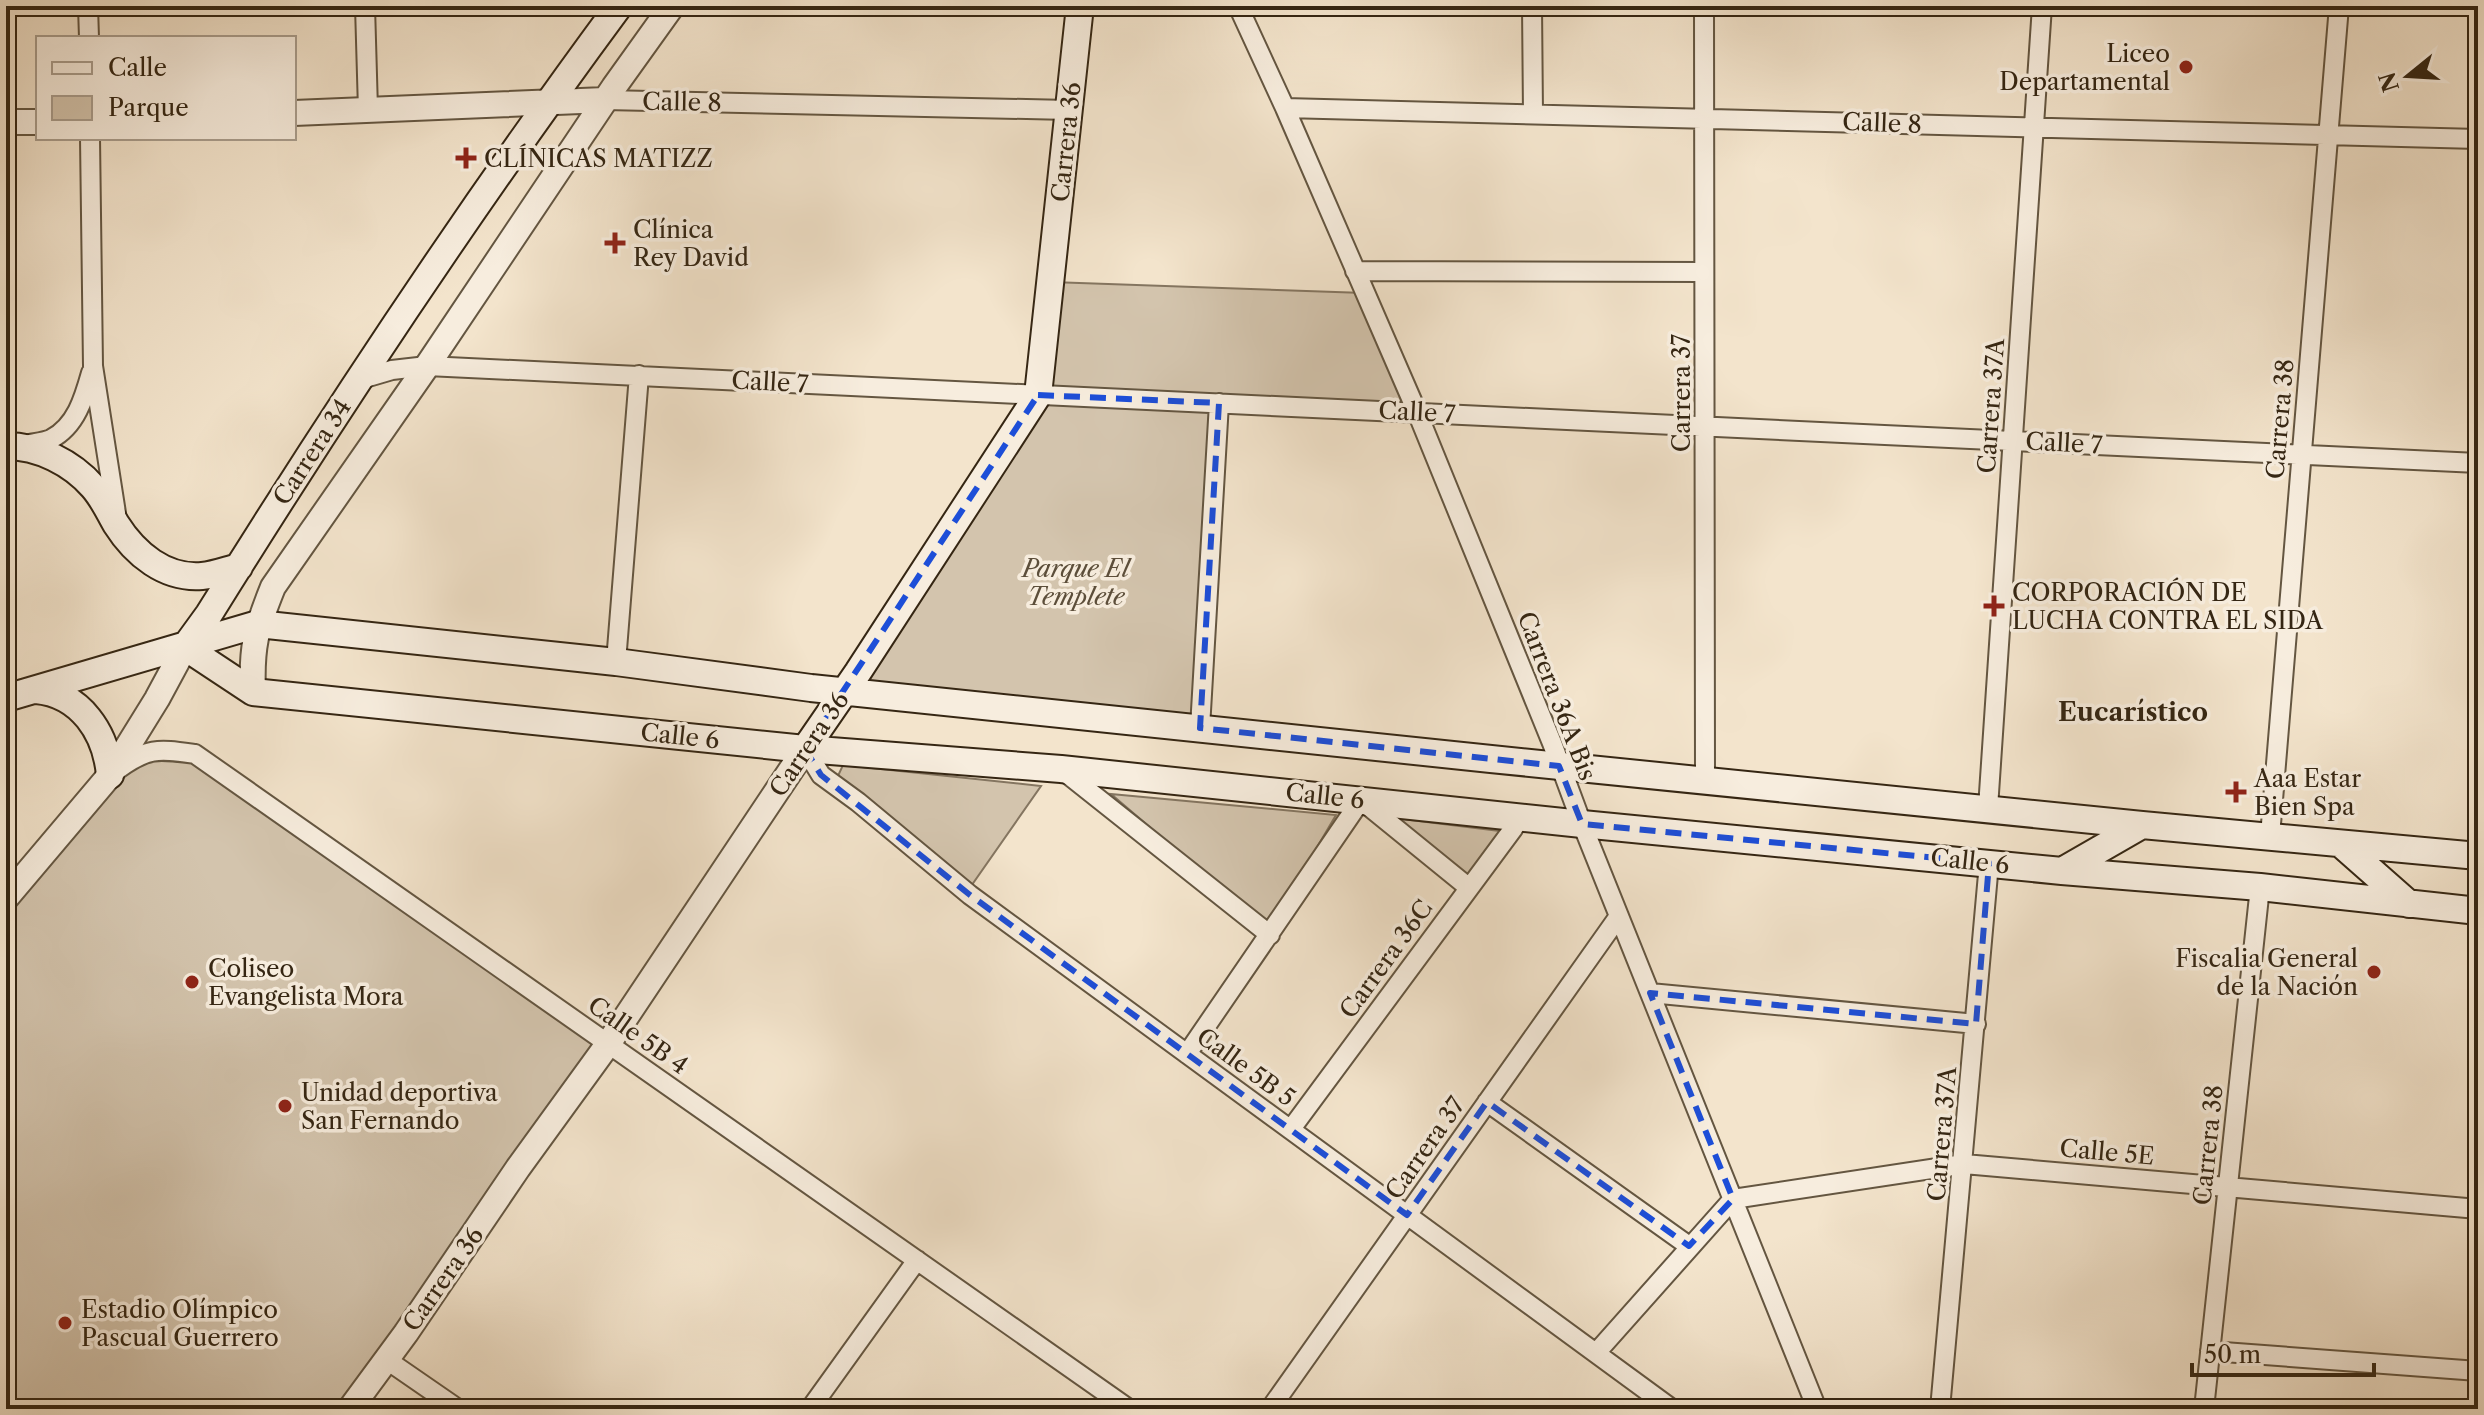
<svg xmlns="http://www.w3.org/2000/svg" width="2484" height="1415" font-family="'Libre Caslon Text',serif">
<rect width="100%" height="100%" fill="#f3e4cc"/>
<filter id="stains"><feTurbulence type="fractalNoise" baseFrequency=".0025" numOctaves="4"/><feColorMatrix values="0 0 0 0 .2 0 0 0 0 .09 0 0 0 0 .02 0 0 0 .5 -.17"/></filter>
<radialGradient id="worn" r=".72"><stop offset=".6" stop-color="#630" stop-opacity="0"/><stop offset="1" stop-color="#630" stop-opacity=".3"/></radialGradient>
<path fill="#d3c4ad" stroke="#847560" stroke-width="2" d="M 1051,282 L 1364,293 L 1417,412 L 1219,403 L 1200,728 L 873,694 L 858,672 L 1038,395 Z
M 195,754 L 608,1044 L 350,1409 L 6,1409 L 6,898 L 132,759 Z
M 843,765 L 1041,786 L 969,889 L 837,778 Z
M 1111,794 L 1336,815 L 1269,929 Z
M 1394,818 L 1508,832 L 1467,882 Z"/>
<g fill="none" stroke-linecap="round" stroke-linejoin="round">
<defs>
<path id="minor" d="M 88,6 L 89,38
M 365,6 L 368,110
M 1238,6 L 1285,108 L 1417,412 L 1552,743 L 1582,824 L 1817,1409
M 1532,6 L 1533,114
M 1704,6 L 1705,780
M 605,100 L 1069,110
M 1285,108 L 2478,139
M 90,138 L 93,366 L 116,513
M 1355,271 L 1704,272
M 358,380 L 392,370 L 427,366 L 2478,463
M 25,445 C 33,443 44,442 51,439 C 76,426 84,398 91,373
M 616,662 L 639,375
M 1200,728 L 1219,403
M 805,749 L 821,775 L 858,802 L 970,895 L 1672,1409
M 1061,769 L 1270,935
M 117,770 C 148,747 158,749 195,754 L 1129,1409
M 1988,808 L 2042,6
M 2270,836 L 2339,6
M 1650,993 L 1976,1024
M 1187,1054 L 1361,800 L 1468,887
M 1487,1102 L 1689,1246
M 1291,1129 L 1513,829 L 1520,817
M 2210,1351 L 2478,1371
M 1596,1353 L 1733,1199 L 1964,1164 L 2478,1209
M 387,1360 L 458,1409
M 810,1409 L 917,1260
M 1270,1409 L 1619,916
M 1940,1409 L 1989,863
M 2204,1409 L 2260,887"/>
<path id="tertiary" d="M 294,113 L 605,100
M 6,122 L 38,122
M 253,692 C 251,647 256,629 273,587 L 427,366 L 614,87 L 672,6
M 6,898 L 110,775 L 157,699 L 185,647
M 350,1409 L 406,1333 L 518,1168 L 608,1044 L 805,749"/>
<path id="secondary" d="M 6,446 C 39,446 72,463 93,487 C 103,498 109,512 116,524 C 135,554 165,579 202,576 C 214,575 227,570 239,567
M 185,647 L 253,692 L 805,749 L 1061,769 L 1582,824 L 2062,871 L 2260,887 L 2478,911
M 185,647 L 209,614 C 338,407 474,202 619,6
M 36,690 C 81,694 106,733 110,775
M 6,698 L 258,624 L 616,662 L 811,688 L 1491,759 L 2142,825 L 2478,856
M 805,749 L 858,672 L 1038,395 L 1080,6
M 2341,844 L 2409,904
M 2062,871 L 2142,825"/>
</defs>
<use href="#minor" stroke="#645641" stroke-width="22"/>
<use href="#tertiary" stroke="#645641" stroke-width="28"/>
<use href="#secondary" stroke="#352613" stroke-width="30"/>
<use href="#minor" stroke="#f7edde" stroke-width="18"/>
<use href="#tertiary" stroke="#f7edde" stroke-width="24"/>
<use href="#secondary" stroke="#f7edde" stroke-width="26"/>
</g>
<path fill="none" stroke="#1d4ed8" stroke-width="6" stroke-dasharray="16 10" stroke-linejoin="round" d="M 1038,395 L 1219,403 L 1200,728 L 1559,766 L 1582,824 L 1989,863 L 1976,1024 L 1650,993 L 1733,1199 L 1689,1246 L 1487,1102 L 1407,1215 L 970,895 L 821,775 L 805,749 Z"/>
<g fill="#8f2418" stroke="#f7edde" stroke-width="3">
<circle cx="2186" cy="67" r="8"/>
<path d="M462 146h8v8h8v8h-8v8h-8v-8h-8v-8h8z"/>
<path d="M611 231h8v8h8v8h-8v8h-8v-8h-8v-8h8z"/>
<path d="M1990 594h8v8h8v8h-8v8h-8v-8h-8v-8h8z"/>
<path d="M2232 780h8v8h8v8h-8v8h-8v-8h-8v-8h8z"/>
<circle cx="2374" cy="972" r="8"/>
<circle cx="192" cy="982" r="8"/>
<circle cx="285" cy="1106" r="8"/>
<circle cx="65" cy="1323" r="8"/>
</g>
<g text-anchor="middle" dominant-baseline="central" stroke-width="7" stroke-linejoin="round" paint-order="stroke">
<g font-size="24" fill="#352613" stroke="#f7edde" text-anchor="start">
<text x="2170" y="53" text-anchor="end">Liceo<tspan x="2170" dy="28">Departamental</tspan></text>
<text x="484" y="158">CLÍNICAS MATIZZ</text>
<text x="633" y="229">Clínica<tspan x="633" dy="28">Rey David</tspan></text>
<text x="2012" y="592">CORPORACIÓN DE<tspan x="2012" dy="28">LUCHA CONTRA EL SIDA</tspan></text>
<text x="2254" y="778">Aaa Estar<tspan x="2254" dy="28">Bien Spa</tspan></text>
<text x="2358" y="958" text-anchor="end">Fiscalia General<tspan x="2358" dy="28">de la Nación</tspan></text>
<text x="208" y="968">Coliseo<tspan x="208" dy="28">Evangelista Mora</tspan></text>
<text x="301" y="1092">Unidad deportiva<tspan x="301" dy="28">San Fernando</tspan></text>
<text x="81" y="1309">Estadio Olímpico<tspan x="81" dy="28">Pascual Guerrero</tspan></text>
</g>
<g font-size="24" fill="#352613" stroke="#f7edde">
<text transform="translate(682 102) rotate(1)">Calle 8</text>
<text transform="translate(1882 123) rotate(2)">Calle 8</text>
<text transform="translate(1066 142) rotate(-84)">Carrera 36</text>
<text transform="translate(770 382) rotate(3)">Calle 7</text>
<text transform="translate(1681 393) rotate(-90)">Carrera 37</text>
<text transform="translate(1991 406) rotate(-86)">Carrera 37A</text>
<text transform="translate(1417 412) rotate(3)">Calle 7</text>
<text transform="translate(2280 419) rotate(-85)">Carrera 38</text>
<text transform="translate(2064 443) rotate(3)">Calle 7</text>
<text transform="translate(312 452) rotate(-57)">Carrera 34</text>
<text transform="translate(1557 696) rotate(69)">Carrera 36A Bis</text>
<text transform="translate(680 736) rotate(6)">Calle 6</text>
<text transform="translate(809 744) rotate(-56)">Carrera 36</text>
<text transform="translate(1325 796) rotate(6)">Calle 6</text>
<text transform="translate(1970 861) rotate(6)">Calle 6</text>
<text transform="translate(1386 959) rotate(-54)">Carrera 36C</text>
<text transform="translate(638 1035) rotate(35)">Calle 5B 4</text>
<text transform="translate(1246 1067) rotate(36)">Calle 5B 5</text>
<text transform="translate(1942 1134) rotate(-85)">Carrera 37A</text>
<text transform="translate(2208 1145) rotate(-84)">Carrera 38</text>
<text transform="translate(1425 1148) rotate(-55)">Carrera 37</text>
<text transform="translate(2107 1152) rotate(5)">Calle 5E</text>
<text transform="translate(443 1279) rotate(-55)">Carrera 36</text>
</g>
<g font-size="24" font-style="italic" fill="#5c4e3a" stroke="#f7edde">
<text x="1076" y="568">Parque El<tspan x="1076" dy="28">Templete</tspan></text>
</g>
<g font-size="26" font-weight="bold" fill="#352613" stroke="#f7edde">
<text x="2133" y="712">Eucarístico</text>
</g>
</g>
<rect width="2484" height="1415" fill="none" stroke="#f3e4cc" stroke-width="32"/>
<rect x="8" y="8" width="2468" height="1399" fill="none" stroke="#352613" stroke-width="4"/>
<rect x="16" y="16" width="2452" height="1383" fill="none" stroke="#352613" stroke-width="2"/>
<rect x="36" y="36" width="260" height="104" fill="#f7edde" stroke="#a99d8d" stroke-width="2"/>
<rect x="52" y="62" width="40" height="12" fill="#f7edde" stroke="#a99d8d" stroke-width="2"/>
<text x="108" y="76" font-size="24" fill="#352613">Calle</text>
<rect x="52" y="96" width="40" height="24" fill="#d3c4ad" stroke="#a99d8d" stroke-width="2"/>
<text x="108" y="116" font-size="24" fill="#352613">Parque</text>
<g transform="translate(2408 76) rotate(252)" stroke="#f7edde" stroke-width="6" paint-order="stroke">
<path d="M0-6L14 30L0 20L-14 30Z" fill="#352613"/>
<text y="-12" font-size="22" font-weight="bold" text-anchor="middle" fill="#352613">N</text>
</g>
<path d="M2192 1363v12h182v-12" fill="none" stroke="#352613" stroke-width="4"/>
<text x="2204" y="1363" font-size="24" fill="#352613" stroke="#f7edde" stroke-width="6" paint-order="stroke">50 m</text>
<rect width="100%" height="100%" filter="url(#stains)"/>
<rect width="100%" height="100%" fill="url(#worn)"/>
</svg>
